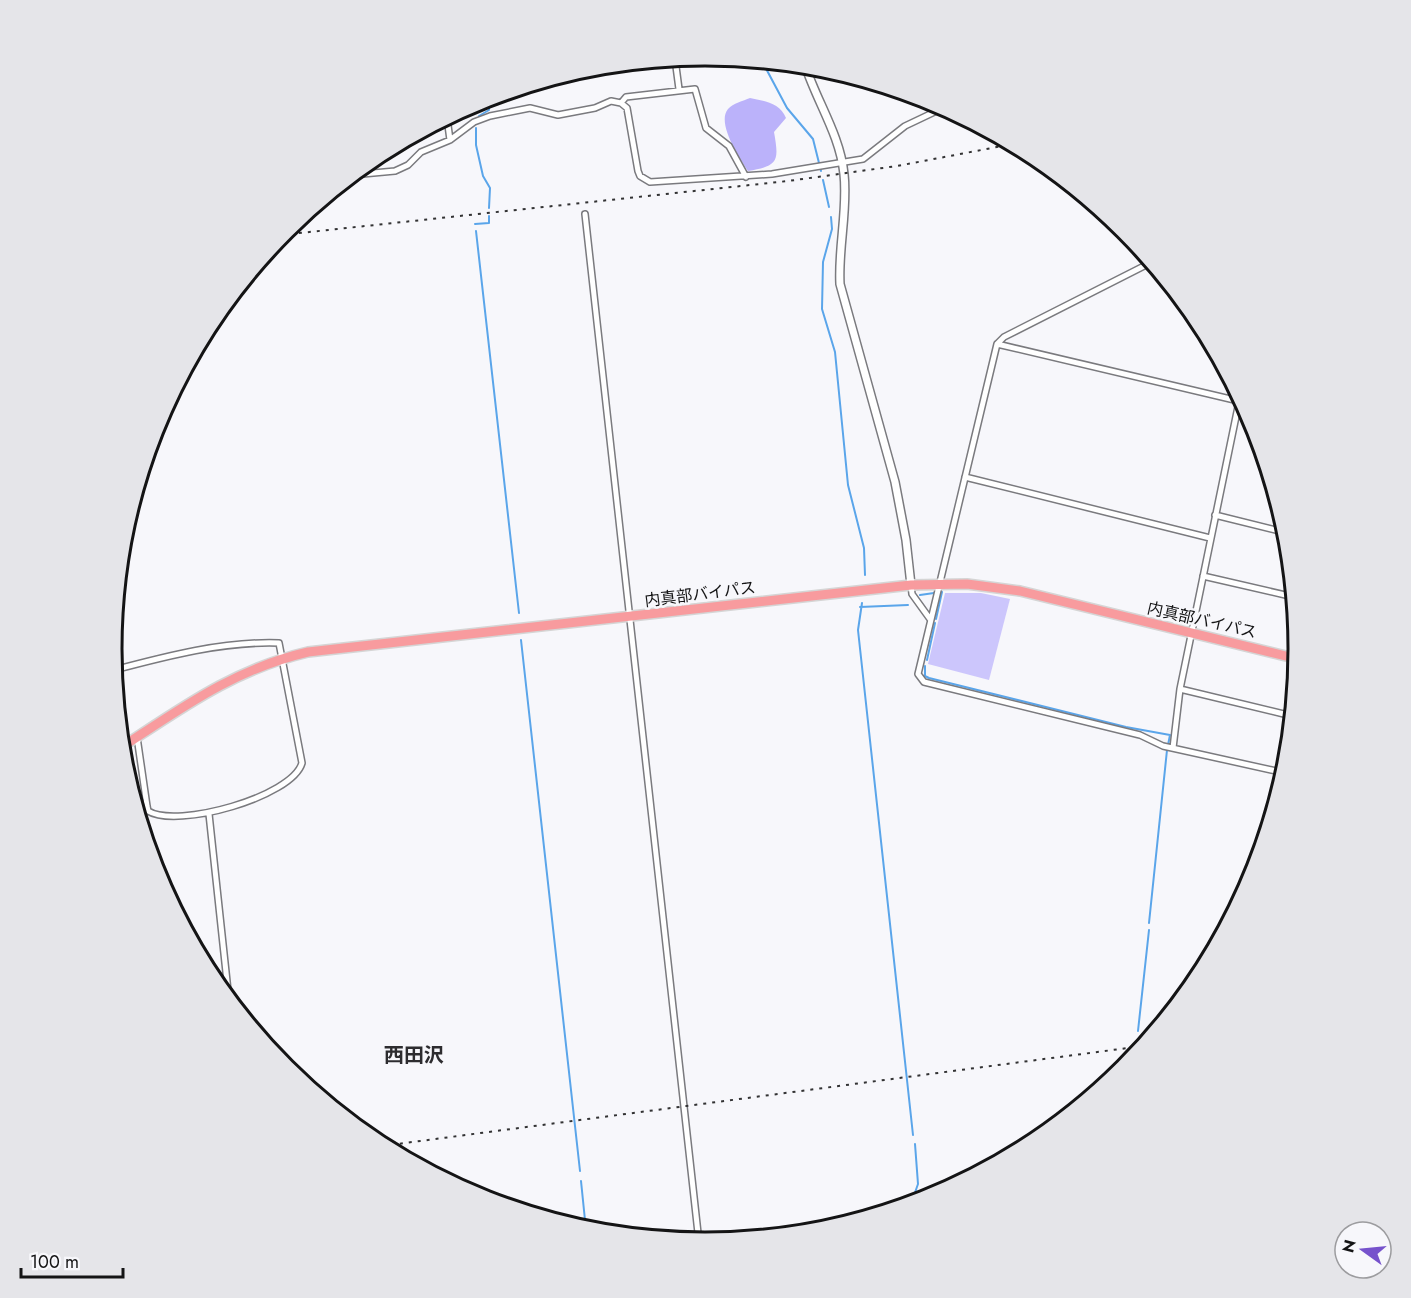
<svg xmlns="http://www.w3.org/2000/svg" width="1411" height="1298" font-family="Jost,'Noto Sans JP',sans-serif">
<rect width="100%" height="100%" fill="#f7f7fb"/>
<path fill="#ccc6fc" d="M 945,593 L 981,593 L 1010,599 L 989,680 L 928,664 Z"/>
<path fill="#bbb2fa" d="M 750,98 C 764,101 780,103 786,118 L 774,132 C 779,161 779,166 748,171 C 740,159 716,123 728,109 C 733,103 743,101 750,98 Z"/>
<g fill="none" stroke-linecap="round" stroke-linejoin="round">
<path stroke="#5aa5ea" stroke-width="2" d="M 762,61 L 787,108 L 813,139 L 821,171
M 479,116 L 489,110 L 489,98
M 476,128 L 476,145 L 483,176 L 490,188 L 489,208
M 823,180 L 829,207
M 831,217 L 832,229 L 823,262 L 822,309 L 835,352 L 848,485 L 864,548 L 865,575
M 475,224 L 489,223 L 489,216
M 476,231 L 519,613
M 920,595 L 934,593
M 862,603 L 858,630 L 913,1135
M 860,607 L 908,605
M 936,619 L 942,592
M 521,640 L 580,1171
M 927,660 L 935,623
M 925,666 L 925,676 L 929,678 L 1126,727 L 1170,735 L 1168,745
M 1149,923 L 1167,750
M 1138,1031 L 1149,930
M 581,1181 L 586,1230
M 911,1204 L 918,1184 L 915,1144"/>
<defs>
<path id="minor" d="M 675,59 L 679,89
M 621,103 L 626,97 L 695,89 L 706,128 L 729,146 L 746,177
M 447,118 L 450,140
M 352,175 L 395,171 L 408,165 L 421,152 L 450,140 L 474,122 L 490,116 L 530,108 L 558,115 L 595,108 L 611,101 L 621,103 L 627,108 L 638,171 L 640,176 L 650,182 L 772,174 L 863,159 L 905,126 L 945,107
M 585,214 L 699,1242
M 1152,262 L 1004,337 L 997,344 L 918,674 L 924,682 L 1140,735 L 1163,746 L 1285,773
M 997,344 L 1243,402
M 965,477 L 1210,538
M 1215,515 L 1288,533
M 1203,576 L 1294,597
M 911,585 L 912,594 L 930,619
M 114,670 C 167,656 224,641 279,643 L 302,763 C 292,797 177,829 148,811 L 147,806 L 137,737
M 1180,689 L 1292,716
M 1173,748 L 1180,689 L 1240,397
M 209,814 L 229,1000
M 461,1188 L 472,1187 L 473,1194"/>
<path id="tertiary" d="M 805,65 C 817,102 840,135 844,174 C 848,210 838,247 840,284 L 895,482 L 906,540 L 911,585"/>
<path id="trunk" d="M 122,747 C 183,707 235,669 308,652 L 911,585 L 967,584 L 1020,591 L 1298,659"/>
</defs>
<use href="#minor" stroke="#7a7a7e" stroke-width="8"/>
<use href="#tertiary" stroke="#7a7a7e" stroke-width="10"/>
<use href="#trunk" stroke="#d5d5d5" stroke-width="12"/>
<use href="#minor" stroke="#fff" stroke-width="5"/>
<use href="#tertiary" stroke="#fff" stroke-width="7"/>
<use href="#trunk" stroke="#f89b9e" stroke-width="9"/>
<path stroke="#323233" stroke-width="2" stroke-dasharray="3 6" stroke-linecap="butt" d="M 281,235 L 788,181 L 897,166 L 1013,144
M 382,1146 L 1143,1046"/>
</g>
<g text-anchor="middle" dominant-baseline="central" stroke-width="5" stroke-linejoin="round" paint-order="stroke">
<g font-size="16" fill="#141415" stroke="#f7f7fb">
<text transform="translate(700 594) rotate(-7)">内真部バイパス</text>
<text transform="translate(1202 620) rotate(13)">内真部バイパス</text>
</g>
<g font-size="20" font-weight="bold" fill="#2d2c2f" stroke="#f7f7fb">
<text x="414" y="1055">西田沢</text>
</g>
</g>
<path d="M0 0H1411V1298H0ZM122 649a583 583 0 1 1 1166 0a583 583 0 1 1-1166 0Z" fill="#e5e5e9" fill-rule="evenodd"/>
<path fill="none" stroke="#141415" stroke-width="3" d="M122 649a583 583 0 1 1 1166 0a583 583 0 1 1-1166 0Z"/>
<g transform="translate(1363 1250) rotate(285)"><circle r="28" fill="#f7f7fb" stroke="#9c9c9f" stroke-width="1.5"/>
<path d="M0-4.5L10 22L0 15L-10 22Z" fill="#7652cc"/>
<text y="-9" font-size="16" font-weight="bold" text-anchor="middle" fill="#141415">N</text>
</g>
<path d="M21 1268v9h102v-9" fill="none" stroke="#141415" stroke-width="3"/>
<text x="30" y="1268" font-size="18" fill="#141415" stroke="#f7f7fb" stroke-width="4.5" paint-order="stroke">100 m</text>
</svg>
